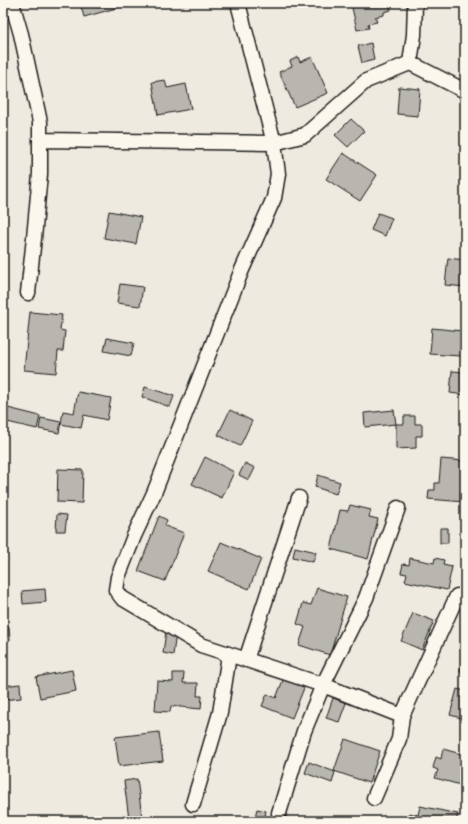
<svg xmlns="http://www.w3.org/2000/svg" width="468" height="824" font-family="'Comic Neue',sans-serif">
<rect width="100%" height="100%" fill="#eeeadf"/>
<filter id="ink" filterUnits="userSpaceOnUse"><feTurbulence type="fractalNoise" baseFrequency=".025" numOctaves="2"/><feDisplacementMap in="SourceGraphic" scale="8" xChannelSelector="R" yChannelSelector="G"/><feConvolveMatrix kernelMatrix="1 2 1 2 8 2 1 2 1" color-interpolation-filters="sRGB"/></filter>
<g filter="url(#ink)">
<path fill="#b9b6af" stroke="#1c1c1c" d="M 80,3 L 118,3 L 120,7 L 84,17 Z
M 351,3 L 389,3 L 391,10 L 384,12 L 384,15 L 375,17 L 377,22 L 368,24 L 369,28 L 357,30 Z
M 371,43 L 374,60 L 362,63 L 358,46 Z
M 298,57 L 300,62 L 312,57 L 328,93 L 295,107 L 279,72 L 292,66 L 290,61 Z
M 165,80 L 167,88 L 186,84 L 191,109 L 158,115 L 152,82 Z
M 399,87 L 420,89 L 418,116 L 397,114 Z
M 351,119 L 364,131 L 348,147 L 335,135 Z
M 343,153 L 377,175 L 360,201 L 326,179 Z
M 109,211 L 141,217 L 136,244 L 104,238 Z
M 378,213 L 392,218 L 385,236 L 371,230 Z
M 448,258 L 465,260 L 465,287 L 445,285 Z
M 120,284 L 143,287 L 140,306 L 117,303 Z
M 30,312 L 62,315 L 60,330 L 65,331 L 63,351 L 58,351 L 56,373 L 24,370 Z
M 432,328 L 463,331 L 461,356 L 430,354 Z
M 107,338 L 134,343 L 131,356 L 104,351 Z
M 452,371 L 465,372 L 465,395 L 450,393 Z
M 145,387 L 174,396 L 170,407 L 142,397 Z
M 78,392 L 111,398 L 107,420 L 84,415 L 81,428 L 61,424 L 63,411 L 74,413 Z
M 4,407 L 40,416 L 37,429 L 3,421 Z
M 230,410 L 252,421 L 240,446 L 218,435 Z
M 394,410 L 396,424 L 365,427 L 364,413 Z
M 404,416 L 415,416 L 415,424 L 422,424 L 422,436 L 416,436 L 416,448 L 396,449 L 396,424 L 404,424 Z
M 41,418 L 61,422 L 59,433 L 39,429 Z
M 205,457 L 234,472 L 222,498 L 192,484 Z
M 441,459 L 465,461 L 465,502 L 428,499 L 429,490 L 435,490 L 435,483 L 439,483 Z
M 245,463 L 255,468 L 249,480 L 239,475 Z
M 58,469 L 83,470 L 82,503 L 57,502 Z
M 318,475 L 340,482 L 336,494 L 315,487 Z
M 350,505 L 371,510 L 369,517 L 378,519 L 368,559 L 331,549 L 340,510 L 348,511 Z
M 57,514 L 67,515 L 65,531 L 56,531 Z
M 159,516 L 167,520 L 165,526 L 184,533 L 165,581 L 138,571 Z
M 440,528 L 448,528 L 448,543 L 440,543 Z
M 221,542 L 261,559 L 249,589 L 208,571 Z
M 295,547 L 316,552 L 313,562 L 293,557 Z
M 410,558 L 434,563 L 435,558 L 444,560 L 443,565 L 452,567 L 447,590 L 405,581 L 407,574 L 401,573 L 403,564 L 409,565 Z
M 317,588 L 347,597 L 330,655 L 299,645 L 305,627 L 297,624 L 303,603 L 311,605 Z
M 45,589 L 46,602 L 23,604 L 22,591 Z
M 413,613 L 434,621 L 422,650 L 401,641 Z
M 3,627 L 9,627 L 10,640 L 3,641 Z
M 166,631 L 176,633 L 173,655 L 163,653 Z
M 464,658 L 465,658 L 465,672 L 460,671 Z
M 72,670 L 76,691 L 40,698 L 36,677 Z
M 173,673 L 184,673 L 183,683 L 198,683 L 197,696 L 202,696 L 201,709 L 171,706 L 170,712 L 155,711 L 157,681 L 173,682 Z
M 285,675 L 306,683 L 292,718 L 262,706 L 267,694 L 276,698 Z
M 20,684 L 21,698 L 3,700 L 3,686 Z
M 457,689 L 465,691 L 465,719 L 450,715 Z
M 333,698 L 346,703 L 339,722 L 326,718 Z
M 159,732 L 163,761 L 119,766 L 115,737 Z
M 345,739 L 380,751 L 369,783 L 334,771 Z
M 443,749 L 465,755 L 465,782 L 464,786 L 435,778 L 438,770 L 433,768 L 436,757 L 441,759 Z
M 309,762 L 335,772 L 332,783 L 305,773 Z
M 137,779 L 142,817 L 129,819 L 124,781 Z
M 420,806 L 458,814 L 456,821 L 407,821 L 409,813 L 418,815 Z
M 257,809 L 266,811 L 264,821 L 254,821 Z
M 213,819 L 247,820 L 247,821 L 213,821 Z"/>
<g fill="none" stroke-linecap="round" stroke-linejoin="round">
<defs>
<path id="minor" d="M 12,3 L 21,34 L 40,122 L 40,174 L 34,238 L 28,293
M 238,3 L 274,143 L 278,174 L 274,198 L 241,272 L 154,493 L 134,536 L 118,577 L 116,590 L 122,598 L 201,645 L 323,685 L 402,716
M 410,63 L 414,35 L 415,3
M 40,140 L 274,143 L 305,135 L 366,81 L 410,63 L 465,91
M 246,660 L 299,498
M 374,798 L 399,739 L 402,716 L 457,596
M 193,804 L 220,713 L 229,655
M 279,813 L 304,731 L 323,685 L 366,598 L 398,508"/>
</defs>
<use href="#minor" stroke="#1c1c1c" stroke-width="17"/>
<use href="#minor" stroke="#fbf7ec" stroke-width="14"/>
</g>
</g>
<rect width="468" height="824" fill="none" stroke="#fbf7ec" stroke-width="16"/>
<rect x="8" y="8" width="452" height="808" fill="none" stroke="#1c1c1c" stroke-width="1.5" filter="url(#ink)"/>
</svg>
